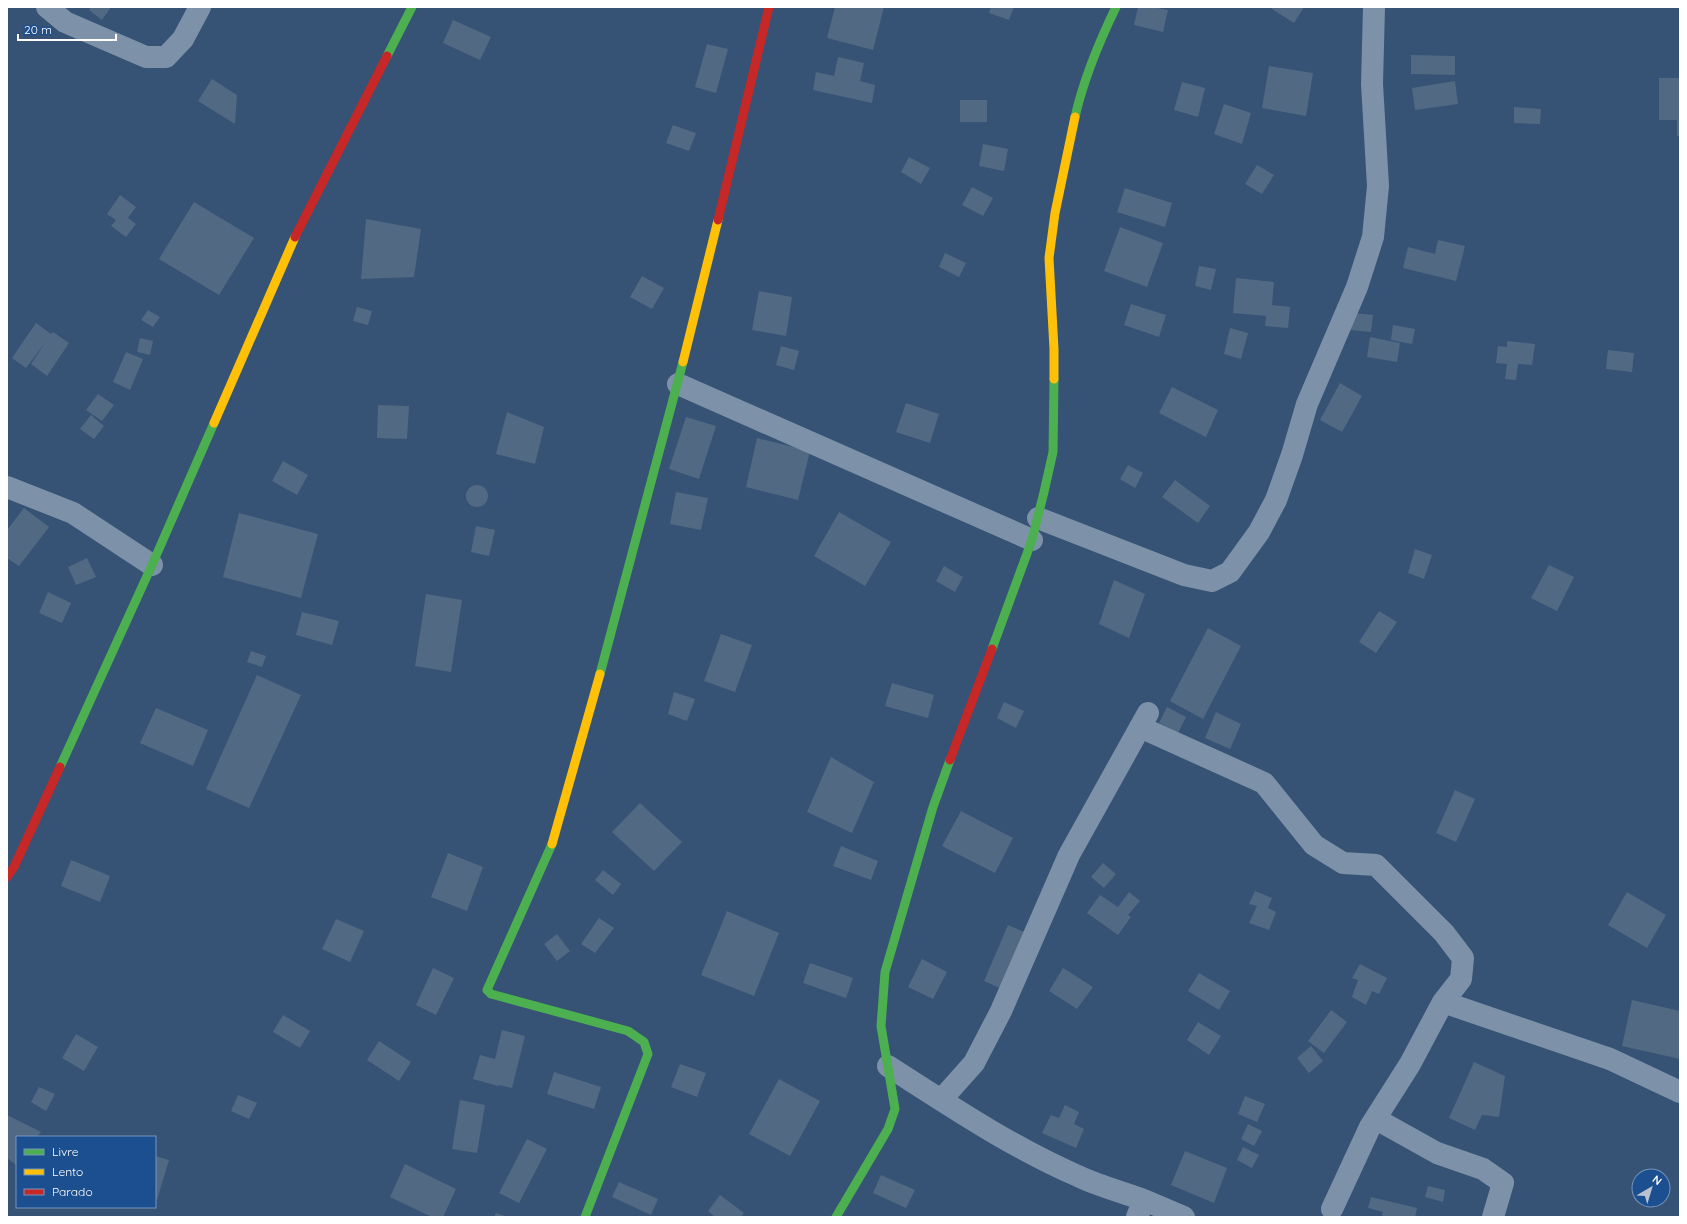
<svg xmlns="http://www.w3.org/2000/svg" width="1687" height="1224" font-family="Quicksand,sans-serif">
<rect width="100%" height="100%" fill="#365274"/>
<path fill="#526984" d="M 91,7 L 111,7 L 102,20 L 89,10 Z
M 835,7 L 884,7 L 873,50 L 827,38 Z
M 991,7 L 1014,7 L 1009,20 L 989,13 Z
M 1138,7 L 1152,7 L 1168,10 L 1163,32 L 1134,25 Z
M 1273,7 L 1304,7 L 1294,23 L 1272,9 Z
M 453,20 L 491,37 L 480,60 L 443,43 Z
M 707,44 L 728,49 L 716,93 L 695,87 Z
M 1411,55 L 1455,56 L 1455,75 L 1411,74 Z
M 838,57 L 864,63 L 860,81 L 875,85 L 872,103 L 813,90 L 816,72 L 834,76 Z
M 1269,66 L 1313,73 L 1306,116 L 1262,108 Z
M 1659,78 L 1680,78 L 1680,136 L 1677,136 L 1677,120 L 1659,120 Z
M 212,79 L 237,95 L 235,124 L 198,101 Z
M 1455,81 L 1458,104 L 1415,110 L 1412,88 Z
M 1182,82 L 1205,88 L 1198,117 L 1174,110 Z
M 960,100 L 987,100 L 987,122 L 960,122 Z
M 1224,104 L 1251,113 L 1242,144 L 1214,134 Z
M 1514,107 L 1541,109 L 1540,124 L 1514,123 Z
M 673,125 L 696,133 L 689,151 L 666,143 Z
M 983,144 L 1008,149 L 1004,171 L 979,166 Z
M 909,157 L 930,168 L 921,184 L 901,172 Z
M 1257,165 L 1274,175 L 1262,194 L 1245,184 Z
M 972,187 L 993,198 L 983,216 L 962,205 Z
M 1125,188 L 1172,203 L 1165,227 L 1117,212 Z
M 120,195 L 136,207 L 128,218 L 136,224 L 126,237 L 111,226 L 116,220 L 107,214 Z
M 194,202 L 254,238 L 219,295 L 159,259 Z
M 366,219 L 421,229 L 414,277 L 361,279 Z
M 1120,227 L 1163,243 L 1147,287 L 1104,271 Z
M 1438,240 L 1465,246 L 1456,281 L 1403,268 L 1408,247 L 1435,254 Z
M 945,253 L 966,263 L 959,277 L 939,267 Z
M 1199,266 L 1216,269 L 1211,290 L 1195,286 Z
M 642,276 L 664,288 L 652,309 L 630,297 Z
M 1236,278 L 1274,282 L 1272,305 L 1290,307 L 1288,328 L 1265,326 L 1266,316 L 1233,313 Z
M 759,291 L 792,297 L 786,336 L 752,330 Z
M 1131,304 L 1166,315 L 1159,337 L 1124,325 Z
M 357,307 L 372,311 L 368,325 L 353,321 Z
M 148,310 L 160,317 L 153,327 L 141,320 Z
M 1353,313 L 1373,315 L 1371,332 L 1351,330 Z
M 36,323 L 51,334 L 53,332 L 69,343 L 47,376 L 31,364 L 45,343 L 26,368 L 12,358 Z
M 1393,325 L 1415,329 L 1412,344 L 1391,340 Z
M 1230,328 L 1248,333 L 1241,359 L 1224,354 Z
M 1370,337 L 1400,343 L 1397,362 L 1367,357 Z
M 140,338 L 153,341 L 150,355 L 137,352 Z
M 1507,341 L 1535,344 L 1532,365 L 1518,364 L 1516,380 L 1505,379 L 1507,364 L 1496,363 L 1498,346 L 1507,347 Z
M 781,346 L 799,351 L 794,370 L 776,365 Z
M 1608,350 L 1634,353 L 1632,372 L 1606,369 Z
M 126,352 L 143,359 L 130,390 L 113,382 Z
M 1340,383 L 1362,396 L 1342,432 L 1320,420 Z
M 1172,387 L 1218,410 L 1206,437 L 1159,413 Z
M 98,394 L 114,405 L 102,421 L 86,410 Z
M 906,403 L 939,414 L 930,443 L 896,432 Z
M 378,405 L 409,406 L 407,439 L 377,438 Z
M 507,412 L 544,427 L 535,464 L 496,454 Z
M 91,415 L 104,426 L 94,439 L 80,429 Z
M 686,417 L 716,426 L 699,479 L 669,469 Z
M 757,438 L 810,451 L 798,500 L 746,487 Z
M 283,461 L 308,475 L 297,495 L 272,481 Z
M 1128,465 L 1143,473 L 1135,488 L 1120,479 Z
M 1175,480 L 1210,506 L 1198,523 L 1162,497 Z
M466 496a11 11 0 1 1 22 0a11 11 0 1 1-22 0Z
M 676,492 L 708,498 L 701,530 L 670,524 Z
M 24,508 L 49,527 L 19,566 L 7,558 L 7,530 Z
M 839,512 L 891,542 L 865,586 L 814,556 Z
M 239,513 L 318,534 L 301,598 L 223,577 Z
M 476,526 L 495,530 L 489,556 L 471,552 Z
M 1415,549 L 1432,555 L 1424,579 L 1408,573 Z
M 87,558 L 96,577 L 76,585 L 68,567 Z
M 1549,565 L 1574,577 L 1557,611 L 1531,598 Z
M 944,566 L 963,577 L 955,592 L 936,581 Z
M 1114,580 L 1145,594 L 1129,638 L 1099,624 Z
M 48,592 L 71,603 L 62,623 L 39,613 Z
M 426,594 L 462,600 L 451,672 L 415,666 Z
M 1379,611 L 1397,622 L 1376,653 L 1359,642 Z
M 302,612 L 339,621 L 332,645 L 296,635 Z
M 1208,628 L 1241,646 L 1203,719 L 1170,701 Z
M 721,634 L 752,645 L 735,692 L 704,681 Z
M 251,651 L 266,656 L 262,667 L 247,662 Z
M 257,675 L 301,695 L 249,808 L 206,789 Z
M 892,683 L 934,695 L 928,718 L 885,706 Z
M 674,692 L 695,699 L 687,721 L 668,714 Z
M 1004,702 L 1024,711 L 1016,728 L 997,718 Z
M 1167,707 L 1186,717 L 1178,733 L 1159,723 Z
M 156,708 L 208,730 L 193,766 L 140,743 Z
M 1216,712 L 1241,724 L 1230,749 L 1205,738 Z
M 831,757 L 874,782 L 852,833 L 807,812 Z
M 1455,790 L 1475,799 L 1456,842 L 1436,833 Z
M 640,803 L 682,842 L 654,871 L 612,832 Z
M 961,811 L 1013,838 L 995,873 L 942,846 Z
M 841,846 L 878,861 L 871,880 L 833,866 Z
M 448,853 L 483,867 L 467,911 L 431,897 Z
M 71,860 L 110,876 L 100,902 L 61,886 Z
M 1103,863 L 1116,874 L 1104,888 L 1091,877 Z
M 603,870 L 621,884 L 613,895 L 595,880 Z
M 1255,891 L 1272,898 L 1268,908 L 1276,912 L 1269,930 L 1249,923 L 1257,906 L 1249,904 Z
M 1129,892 L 1140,901 L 1128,915 L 1131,917 L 1118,935 L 1087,913 L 1100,895 L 1118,907 Z
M 1627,892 L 1666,915 L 1647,948 L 1608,925 Z
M 727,911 L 779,933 L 754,996 L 701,975 Z
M 599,918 L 614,928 L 595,953 L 581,944 Z
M 336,919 L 364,931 L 350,962 L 322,949 Z
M 1008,925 L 1029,934 L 1004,990 L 984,981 Z
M 557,934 L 570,951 L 557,961 L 544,944 Z
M 922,959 L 947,972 L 933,999 L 908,987 Z
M 810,963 L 853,978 L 846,998 L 803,983 Z
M 1360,964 L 1387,978 L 1379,994 L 1372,991 L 1366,1005 L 1352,997 L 1358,980 L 1352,978 Z
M 433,968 L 454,978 L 436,1015 L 416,1005 Z
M 1063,968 L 1093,987 L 1077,1009 L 1049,991 Z
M 1199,973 L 1230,991 L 1219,1010 L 1188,991 Z
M 1632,1000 L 1680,1011 L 1680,1059 L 1622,1046 Z
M 1331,1010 L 1347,1022 L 1324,1053 L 1308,1041 Z
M 283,1015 L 310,1031 L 300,1048 L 273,1032 Z
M 1198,1022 L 1221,1036 L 1209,1055 L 1187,1040 Z
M 502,1030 L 525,1036 L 512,1088 L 499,1085 L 498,1086 L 473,1079 L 480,1055 L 495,1059 Z
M 76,1034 L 98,1047 L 84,1071 L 62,1058 Z
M 379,1041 L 411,1062 L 399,1081 L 367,1060 Z
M 1311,1046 L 1323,1061 L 1309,1073 L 1297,1058 Z
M 1474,1062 L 1505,1076 L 1499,1117 L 1482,1115 L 1475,1130 L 1449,1118 Z
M 680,1064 L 706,1073 L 697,1097 L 671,1087 Z
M 554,1072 L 601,1087 L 594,1109 L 547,1094 Z
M 779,1079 L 820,1101 L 790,1156 L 749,1134 Z
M 39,1087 L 55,1094 L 46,1111 L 31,1102 Z
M 238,1095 L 257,1103 L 249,1119 L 231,1111 Z
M 1245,1096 L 1265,1104 L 1257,1122 L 1238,1114 Z
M 460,1100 L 485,1105 L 477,1153 L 452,1149 Z
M 1065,1105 L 1079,1112 L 1074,1124 L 1084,1129 L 1076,1148 L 1042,1133 L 1051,1115 L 1059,1118 Z
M 7,1115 L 41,1132 L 37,1137 L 17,1137 L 17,1163 L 16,1165 L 7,1158 Z
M 1248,1124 L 1262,1131 L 1254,1146 L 1241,1139 Z
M 527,1139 L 547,1149 L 519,1203 L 499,1193 Z
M 1243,1147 L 1259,1155 L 1252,1168 L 1237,1160 Z
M 1185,1151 L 1227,1168 L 1214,1203 L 1171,1185 Z
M 155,1156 L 169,1160 L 157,1200 L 155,1199 Z
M 405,1164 L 456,1189 L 443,1217 L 432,1217 L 390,1197 Z
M 881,1175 L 915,1190 L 906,1208 L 873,1193 Z
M 619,1182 L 658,1199 L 651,1215 L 612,1197 Z
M 1428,1186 L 1445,1190 L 1443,1202 L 1425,1197 Z
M 720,1195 L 744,1213 L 741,1217 L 715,1217 L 708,1211 Z
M 1371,1197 L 1417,1208 L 1415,1217 L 1382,1216 L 1383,1212 L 1368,1208 Z
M 496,1213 L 508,1217 L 494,1217 Z"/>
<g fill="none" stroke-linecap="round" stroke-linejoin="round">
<path stroke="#7d92a8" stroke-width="22" d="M 47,7 L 65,22 L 146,57 L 166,57 L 183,39 L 200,7
M 678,384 L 1032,540
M 7,487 L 73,513 L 152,565
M 1038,518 L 1184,575 L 1212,581 L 1230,572 L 1259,532 L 1276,500 L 1292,455 L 1307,404 L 1357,287 L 1373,237 L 1378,186 L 1372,84 L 1374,7
M 1140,727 L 1264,783 L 1314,845 L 1343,863 L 1376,865 L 1444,933 L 1463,958 L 1461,979 L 1443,1002 L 1610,1059 L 1680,1092
M 888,1066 C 949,1105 1011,1147 1078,1176 C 1099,1186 1122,1192 1144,1200 L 1137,1217
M 941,1100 L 974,1063 L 1001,1011 L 1069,855 L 1148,713
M 1376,1119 L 1437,1153 L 1483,1169 L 1503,1183 L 1493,1217
M 1144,1200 L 1184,1217
M 1332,1209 L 1370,1127 L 1410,1064 L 1443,1002"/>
<path stroke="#4caf50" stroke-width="9" d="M 387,56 L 412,7
M 1075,117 C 1083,82 1100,40 1116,7
M 992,649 L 1032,540 L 1044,492 L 1053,452 L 1054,379
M 600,674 L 683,362
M 60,767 L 152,565 L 214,423
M 552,844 L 487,990 L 491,994 L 628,1031 L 644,1042 L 648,1054 L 585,1217
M 836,1217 L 888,1129 L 895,1109 L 881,1026 L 885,972 L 933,807 L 950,760"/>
<path stroke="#ffc107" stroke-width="9" d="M 683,362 L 718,220
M 1054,379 L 1054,349 L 1049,258 L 1055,213 L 1075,117
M 214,423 L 295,237
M 552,844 L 600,674"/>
<path stroke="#c62828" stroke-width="9" d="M 718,220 L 769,7
M 295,237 L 387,56
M 950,760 L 992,649
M 7,877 L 14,867 L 60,767"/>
</g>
<rect width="1687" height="1224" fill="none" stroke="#ffffff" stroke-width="16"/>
<rect x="16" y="1136" width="140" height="72" fill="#1b4f8f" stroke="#7695bc"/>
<rect x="24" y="1149" width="20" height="6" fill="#4caf50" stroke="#7695bc"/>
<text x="52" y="1156" font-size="12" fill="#ffffff">Livre</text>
<rect x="24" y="1169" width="20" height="6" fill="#ffc107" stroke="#7695bc"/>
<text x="52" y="1176" font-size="12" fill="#ffffff">Lento</text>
<rect x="24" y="1189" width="20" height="6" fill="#c62828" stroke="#7695bc"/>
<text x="52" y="1196" font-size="12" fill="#ffffff">Parado</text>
<g transform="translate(1651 1188) rotate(38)"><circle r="19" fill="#1b4f8f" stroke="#7695bc"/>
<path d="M0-3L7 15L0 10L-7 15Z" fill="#b9c2ce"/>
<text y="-6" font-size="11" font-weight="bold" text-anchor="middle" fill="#ffffff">N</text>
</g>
<path d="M18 34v6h98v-6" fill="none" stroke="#ffffff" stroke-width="2"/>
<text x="24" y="34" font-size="12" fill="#ffffff" stroke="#1b4f8f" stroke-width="3" paint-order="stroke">20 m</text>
</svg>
